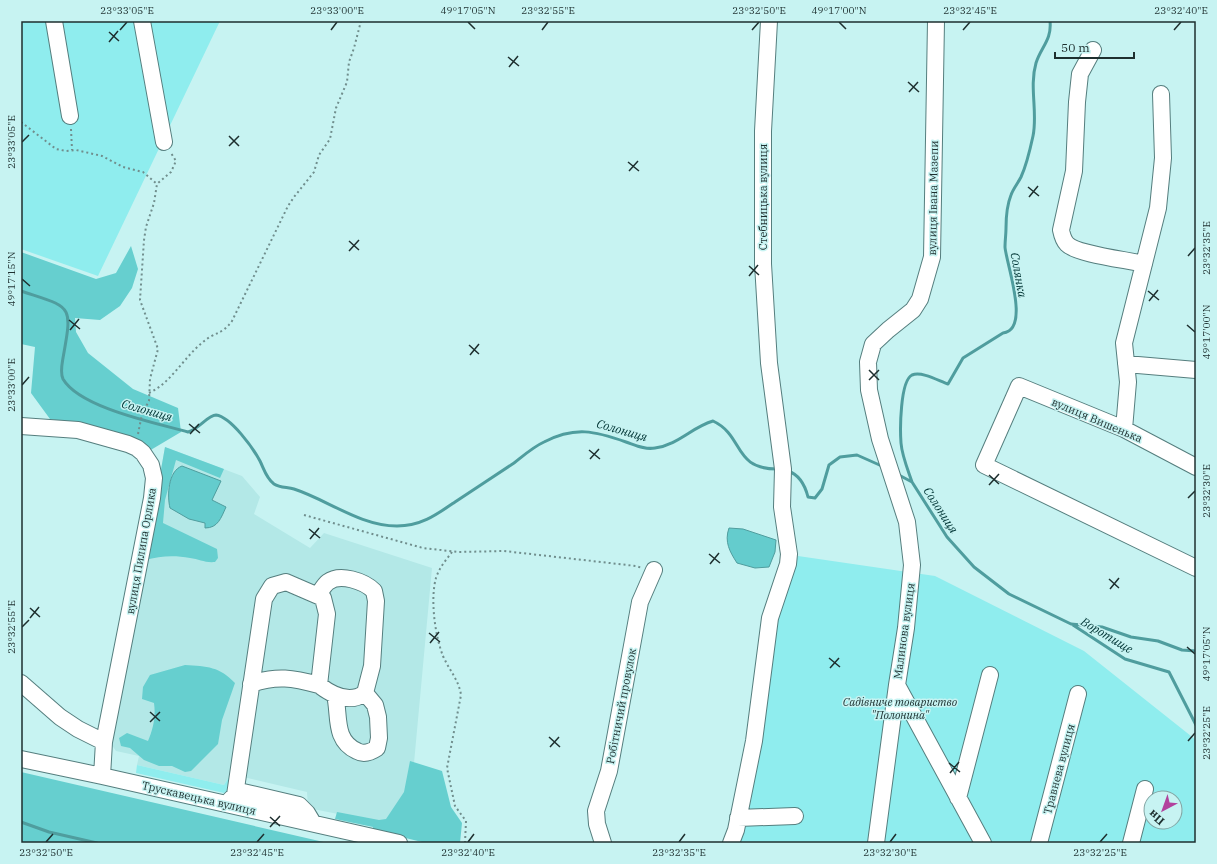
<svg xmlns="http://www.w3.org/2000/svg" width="1217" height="864" font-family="'IBM Plex Serif',serif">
<rect width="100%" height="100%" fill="#c7f3f2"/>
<path fill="#b3e8e7" d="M 165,447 L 242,476 L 260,497 L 254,514 L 310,548 L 324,533 L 432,568 L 408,828 L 308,808 L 307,792 L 231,774 L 224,785 L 137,765 L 139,756 L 116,751 L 111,744 Z"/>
<path fill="#8fedee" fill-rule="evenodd" d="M 21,21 L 220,21 L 98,276 L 21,249 Z
M 798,556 L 935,576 L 1084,651 L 1196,740 L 1196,843 L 738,843 L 751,801 L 777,610 ZM 1151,798 L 1175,798 L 1175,822 L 1151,822 Z
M 137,765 L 224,785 L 231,774 L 229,789 L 224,793 L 136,773 Z"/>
<path fill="#66cfcf" d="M 131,246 L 138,269 L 132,288 L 120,306 L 100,320 L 75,318 L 76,332 L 88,353 L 133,389 L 178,408 L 181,432 L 149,451 L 80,425 L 50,419 L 31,393 L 35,347 L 21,344 L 21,252 L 96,279 L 116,273 Z
M 165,447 L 224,469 L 220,478 L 176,460 L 165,500 L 163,523 L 217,549 L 218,558 L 215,562 C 205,563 199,559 190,558 C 174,555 160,556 145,560 Z
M 185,665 C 207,666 220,667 235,683 L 222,720 L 218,744 L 191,771 L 185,772 L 172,766 L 159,766 L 144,760 L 130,748 L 121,746 L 119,738 L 127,733 L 148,741 C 153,729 156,717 154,703 L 142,699 L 143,687 L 150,675 Z
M 410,761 L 442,771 L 451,807 L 462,823 L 460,843 L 426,843 L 373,830 L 373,827 L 335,819 L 337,812 L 379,820 L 386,819 L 404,792 Z
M 21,772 L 328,843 L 21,843 Z"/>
<path fill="#64cccd" stroke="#4f9d9e" d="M 182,466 L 221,481 L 212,500 L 226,507 C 221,518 218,528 205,528 L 205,523 L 189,519 L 170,508 C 167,496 168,471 182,466 Z
M 729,528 L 743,529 L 776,540 L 775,552 L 769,567 L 755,568 L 737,563 C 730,552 724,542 729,528 Z"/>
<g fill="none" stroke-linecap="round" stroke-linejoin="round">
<path stroke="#4f9d9e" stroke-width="3" d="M 21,291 C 72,308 73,303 63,358 C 62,364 60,373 63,379 C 80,408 156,423 188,432 C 199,429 208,415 216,415 C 231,417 253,448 260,461 C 264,469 266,478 274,484 C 280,488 287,487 294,489 C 328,500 360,526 397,526 C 421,526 436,515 455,502 C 475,489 494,476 514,463 C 523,456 533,447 544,442 C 575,426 595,431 626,442 C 635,445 645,450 655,448 C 678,445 692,427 713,421 C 745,436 732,470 779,469
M 788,471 C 800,475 805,485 808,497 L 815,498 L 822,489 L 829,465 L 840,457 L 857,455 L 884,467
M 897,474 L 912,482 L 947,537 L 974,567 L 1009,594 L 1071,624 L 1102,627 L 1131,637 L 1158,641 L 1182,650 L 1196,651
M 912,482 C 908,470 902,456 901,443 C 900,430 900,381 912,375 C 922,371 939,381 948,384 L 963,358 L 1003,333 C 1031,330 1006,263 1005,247 C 1005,241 1006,234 1006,228 C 1006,219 1007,205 1011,195 C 1013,189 1018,183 1021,177 C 1027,164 1030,150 1033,136 C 1038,113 1029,87 1036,63 C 1041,47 1052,40 1050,21
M 1073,625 L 1125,659 L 1169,672 L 1196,725
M 21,822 L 49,832 L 97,843"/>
<defs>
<path id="minor" d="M 54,21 L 70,116
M 142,21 L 164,142
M 1093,50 L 1080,74 L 1077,102 L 1074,171 L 1061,230 C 1062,235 1063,240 1067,244 C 1076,254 1128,260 1144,264
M 1126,364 L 1196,370
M 21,426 L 78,430 L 128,444 L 137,448 L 143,453 L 151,465 L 154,478 L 152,498 L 104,742 L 102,776
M 1124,429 L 1128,382 L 1124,343 L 1158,208 L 1163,158 L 1161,94
M 1196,467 L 1124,429 L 1019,386 L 984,465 L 1196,568
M 21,683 L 60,717 L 78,729 L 104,742
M 251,684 C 277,675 293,678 319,685
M 897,685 L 983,843
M 335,695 C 340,715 333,740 357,751 C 364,755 371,752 377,748 L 379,738 L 378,717 L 375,705 L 365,693
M 21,759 L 102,776 L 399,843
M 235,795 L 264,599 L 272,586 L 286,582 L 323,598 L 327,614 L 319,685 C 332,695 350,704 365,693 L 372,666 L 376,601 L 374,591 C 364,581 340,573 328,582 C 324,585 321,591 318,595
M 958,798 L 990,675
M 229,801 L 235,795 L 243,792 L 299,805 L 307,813 L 313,823
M 738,818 L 795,816
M 603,843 L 597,824 L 596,811 L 609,771 L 640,602 L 654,570
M 731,843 L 736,830 L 754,741 L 770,618 L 788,564 L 789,554 L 782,507 L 783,469 L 769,363 L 763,264 L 763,131 L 769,21
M 876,843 L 897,685 L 906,628 L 912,565 L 907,522 L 880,439 L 869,390 L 868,362 L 873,344 L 888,330 L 913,310 L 920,299 L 932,257 L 936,21
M 1039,843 L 1078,694
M 1131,843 L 1145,789"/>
</defs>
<use href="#minor" stroke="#557e7e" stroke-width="18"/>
<path stroke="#708e8d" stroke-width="2" stroke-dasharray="2 3" stroke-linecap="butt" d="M 21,122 L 56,149 L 66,151 L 76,150 L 102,156 L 123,167 L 143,172 L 157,184
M 71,129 L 72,150
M 149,393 C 171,383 184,357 203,342 C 214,332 222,335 232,321 L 288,206 L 294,197 L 314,172 L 319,155 L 330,139 L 336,108 L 347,82 L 349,62 L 354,48 L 361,21
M 138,434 L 142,414 L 149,401 L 150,379 L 158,349 L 140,300 L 144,240 L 146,227 L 154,203 L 157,184 L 171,172 L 176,161 L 171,153
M 304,515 L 423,548 L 458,552 L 504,551 L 636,566 L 642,568
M 452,552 C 446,560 439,568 436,578 C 430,599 435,636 443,656 C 449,670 459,680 461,695 L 447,768 L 455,806 L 466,821 L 465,843"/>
<use href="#minor" stroke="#fff" stroke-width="16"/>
</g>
<path fill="none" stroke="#1e2f2f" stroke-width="1.5" d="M 468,22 L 475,29M 839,22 L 846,29M 120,30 L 127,22M 331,30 L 337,22M 542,30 L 548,22M 752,30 L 759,22M 963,30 L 970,22M 1174,30 L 1181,22M 109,32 L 119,41M 109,42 L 118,31M 508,57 L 519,66M 509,67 L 518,56M 908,82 L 919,92M 909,92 L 918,82M 229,136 L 239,146M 22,142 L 29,135M 229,146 L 239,136M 628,162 L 639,171M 629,171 L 638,161M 1028,187 L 1039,196M 1029,197 L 1038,186M 349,241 L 359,250M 349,251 L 359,240M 1188,256 L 1195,248M 749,266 L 759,275M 749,276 L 758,265M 22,279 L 30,286M 1148,291 L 1159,300M 1149,301 L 1158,290M 69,320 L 80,329M 1187,325 L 1195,332M 70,330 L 79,319M 469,345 L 479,354M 470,355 L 479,344M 869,370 L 879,380M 869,380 L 879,370M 22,385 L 29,377M 189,424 L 200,433M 190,434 L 199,424M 589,450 L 600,459M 590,459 L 599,449M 989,475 L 999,484M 989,485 L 999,474M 1188,498 L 1195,491M 309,529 L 320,538M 310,539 L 319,528M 709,554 L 720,563M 710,564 L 719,553M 1109,579 L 1119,588M 1110,589 L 1119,578M 30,608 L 40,617M 30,618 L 39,607M 22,627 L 29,620M 429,633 L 440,642M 430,643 L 439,632M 1187,647 L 1195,654M 829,658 L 840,667M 830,668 L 839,658M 150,712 L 160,721M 150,722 L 160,712M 549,737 L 560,747M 1188,741 L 1195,733M 550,747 L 559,737M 949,763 L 960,772M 950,773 L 959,762M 270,817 L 280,826M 270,827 L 280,816M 46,842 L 53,834M 257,842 L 264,834M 468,842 L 474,834M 679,842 L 685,834M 890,842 L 896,834M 1100,842 L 1107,834"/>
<g text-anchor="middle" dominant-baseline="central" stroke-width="3" stroke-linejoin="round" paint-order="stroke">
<g font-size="11" fill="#1e2f2f" stroke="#c7f3f2">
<text transform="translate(763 197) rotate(-90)">Стебницька вулиця</text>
<text transform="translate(933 198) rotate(-89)">вулиця Івана Мазепи</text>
<text transform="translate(1097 420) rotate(23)">вулиця Вишенька</text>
<text transform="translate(141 551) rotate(-80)">вулиця Пилипа Орлика</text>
<text transform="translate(904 631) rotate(-82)">Малинова вулиця</text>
<text transform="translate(621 706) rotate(-79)">Робітничий провулок</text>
<text transform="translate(1059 769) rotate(-75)">Травнева вулиця</text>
<text transform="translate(199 798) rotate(13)">Трускавецька вулиця</text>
</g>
<g font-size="11" font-style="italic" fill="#1a2e2e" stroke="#c7f3f2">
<text x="900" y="702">Садівниче товариство<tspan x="900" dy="13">"Полонина"</tspan></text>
</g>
<g font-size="12" font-style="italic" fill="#003535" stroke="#c7f3f2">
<text transform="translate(1019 275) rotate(80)">Солянка</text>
<text transform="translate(147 410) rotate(16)">Солониця</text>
<text transform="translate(622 430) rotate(16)">Солониця</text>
<text transform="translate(941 510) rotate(57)">Солониця</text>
<text transform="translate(1107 635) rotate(31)">Воротище</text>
</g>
</g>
<rect width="1217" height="864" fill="none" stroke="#c7f3f2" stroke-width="44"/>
<g transform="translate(1163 810) rotate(221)"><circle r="19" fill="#c7f3f2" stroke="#83a5a4"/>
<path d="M0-3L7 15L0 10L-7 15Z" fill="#b2429d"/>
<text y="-6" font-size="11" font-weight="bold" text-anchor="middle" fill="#1e2f2f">Пн</text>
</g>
<path d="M1055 52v6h79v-6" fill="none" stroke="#1e2f2f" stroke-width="2"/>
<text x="1061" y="52" font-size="12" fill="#1e2f2f" stroke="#c7f3f2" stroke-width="3" paint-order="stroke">50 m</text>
<rect x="22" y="22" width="1173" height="820" fill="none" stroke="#1e2f2f" stroke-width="1.5"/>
<g font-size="10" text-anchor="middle" fill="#1e2f2f">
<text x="127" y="14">23°33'05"E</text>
<text x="337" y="14">23°33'00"E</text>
<text x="468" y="14">49°17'05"N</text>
<text x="548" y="14">23°32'55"E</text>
<text x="759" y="14">23°32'50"E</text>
<text x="839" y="14">49°17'00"N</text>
<text x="970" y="14">23°32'45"E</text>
<text x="1181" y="14">23°32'40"E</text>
<text transform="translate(11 142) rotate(-90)" y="4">23°33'05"E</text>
<text transform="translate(1206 248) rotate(-90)" y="4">23°32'35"E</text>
<text transform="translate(11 279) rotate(-90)" y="4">49°17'15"N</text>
<text transform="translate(1206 332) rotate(-90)" y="4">49°17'00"N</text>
<text transform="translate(11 385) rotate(-90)" y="4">23°33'00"E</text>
<text transform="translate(1206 491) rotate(-90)" y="4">23°32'30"E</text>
<text transform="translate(11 627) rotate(-90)" y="4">23°32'55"E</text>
<text transform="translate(1206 654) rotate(-90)" y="4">49°17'05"N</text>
<text transform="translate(1206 733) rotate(-90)" y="4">23°32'25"E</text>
<text x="46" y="856">23°32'50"E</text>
<text x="257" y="856">23°32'45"E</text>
<text x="468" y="856">23°32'40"E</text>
<text x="679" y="856">23°32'35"E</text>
<text x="890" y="856">23°32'30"E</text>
<text x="1100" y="856">23°32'25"E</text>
</g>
</svg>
